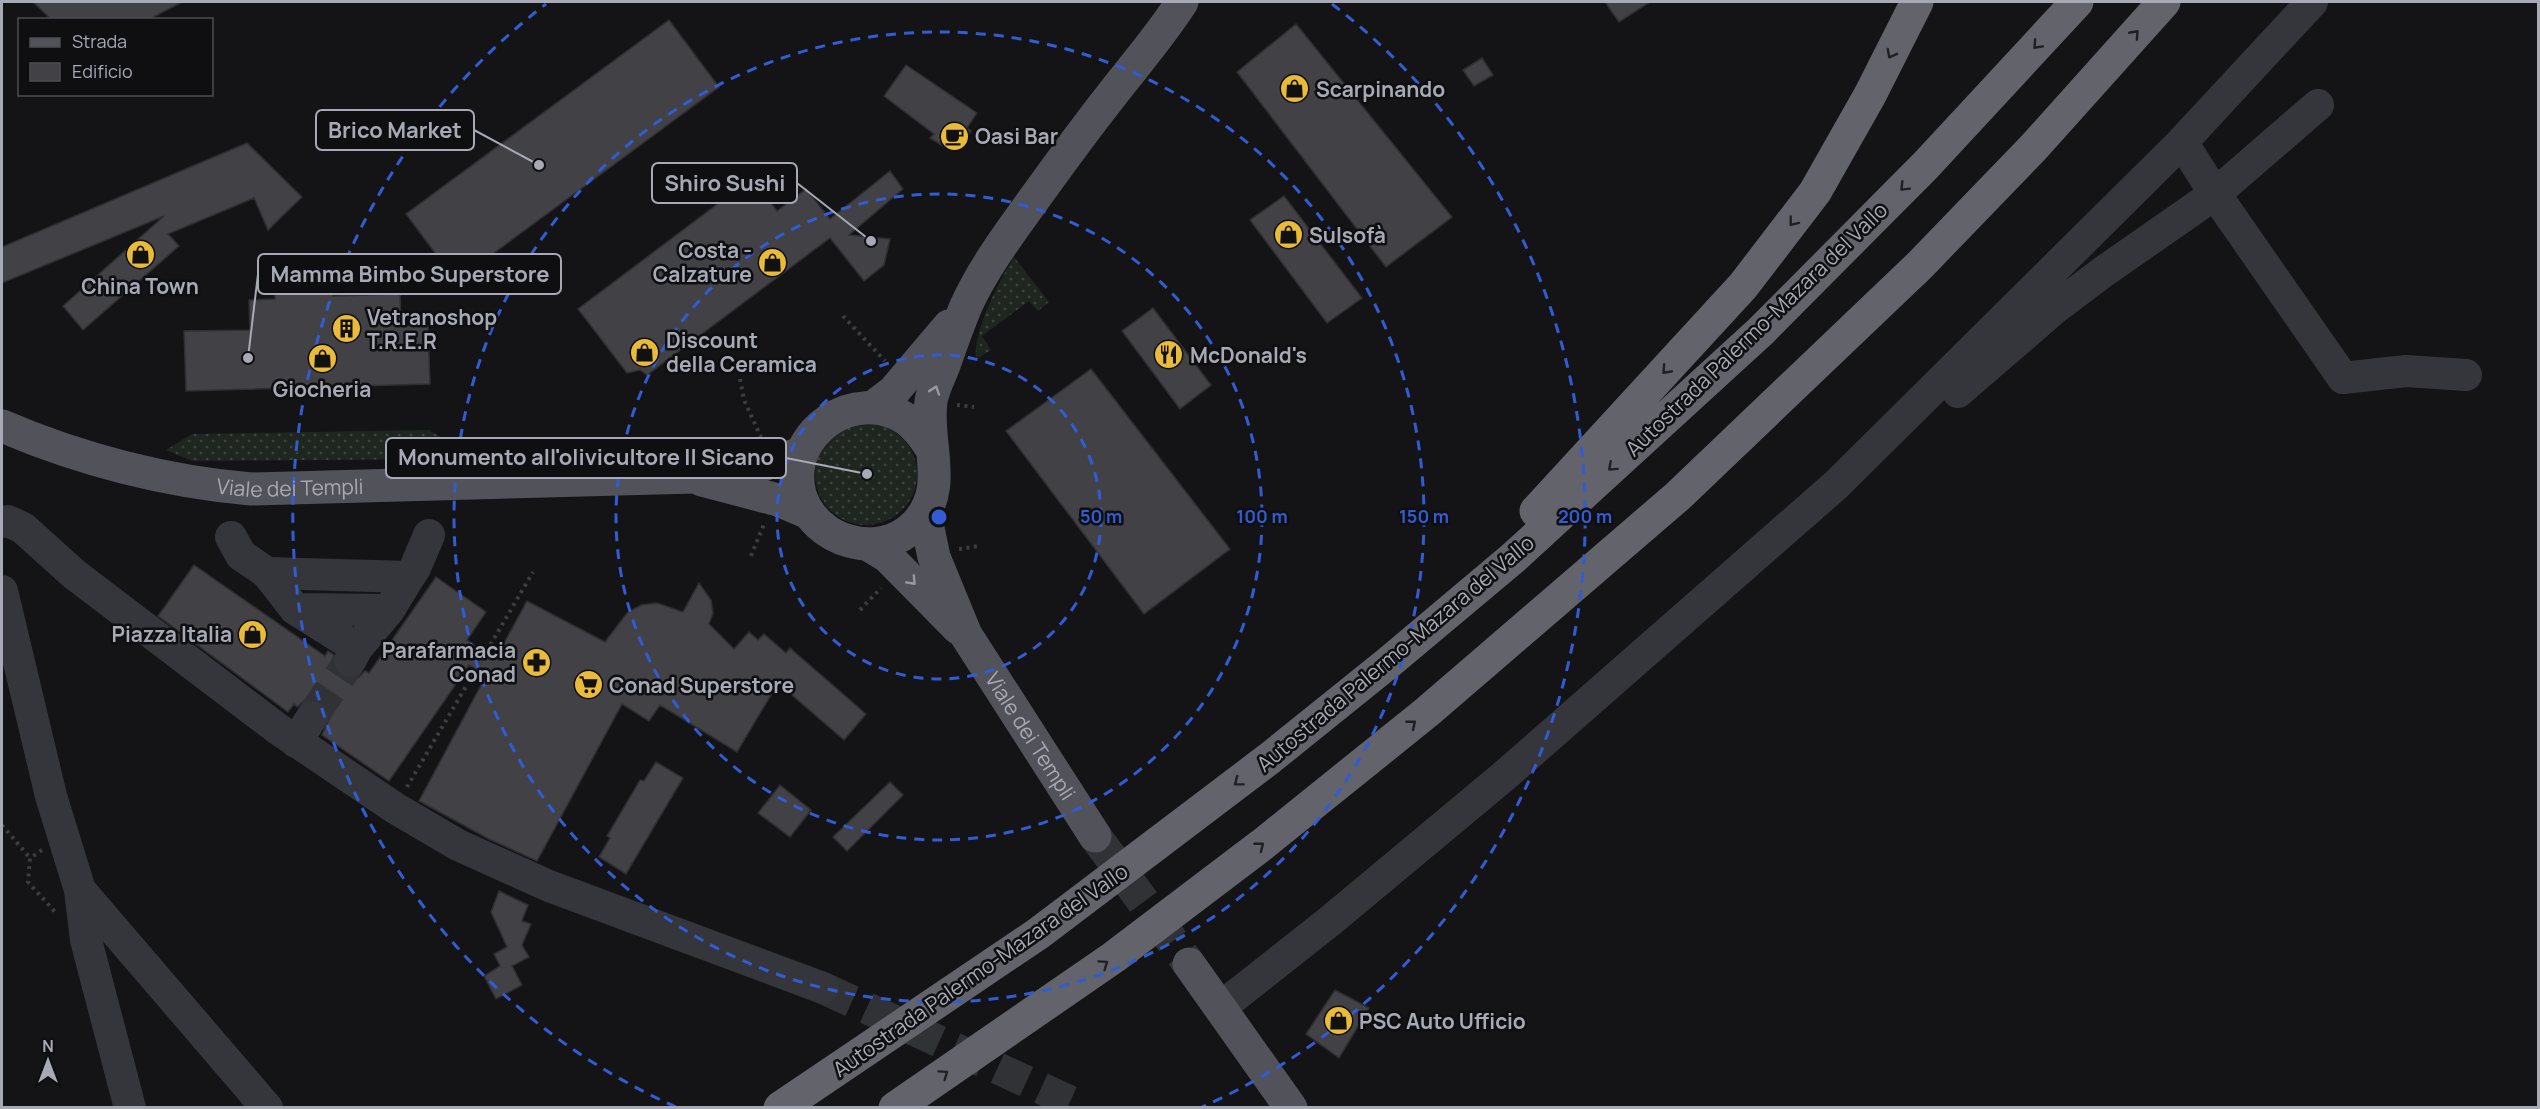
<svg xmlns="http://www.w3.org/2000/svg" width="2540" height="1109" font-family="Manrope,sans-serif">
<defs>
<pattern id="grass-dots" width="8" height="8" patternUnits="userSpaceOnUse" patternTransform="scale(1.5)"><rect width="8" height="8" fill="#1f2620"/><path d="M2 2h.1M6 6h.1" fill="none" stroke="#3d433e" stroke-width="1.8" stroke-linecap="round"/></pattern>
</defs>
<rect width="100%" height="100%" fill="#141416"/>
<path fill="url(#grass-dots)" d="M 1014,257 L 1049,302 L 1038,311 L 1029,301 L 982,336 L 991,350 L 976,359 C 973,331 999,281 1014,257 Z
M815 474a51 51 0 1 1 102 0a51 51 0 1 1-102 0Z
M 429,430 L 477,459 L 192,461 L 166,450 L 192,434 Z"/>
<path fill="#414146" stroke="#2f2e32" stroke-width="1.5" d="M 33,2 L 182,2 L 148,20 L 52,20 Z
M 1605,2 L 1650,2 L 1619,22 Z
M 669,20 L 719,87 L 456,281 L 406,214 Z
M 1296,24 L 1452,217 L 1386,267 L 1237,72 Z
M 1482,58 L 1493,75 L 1474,86 L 1463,70 Z
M 906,65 L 977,113 L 967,128 L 971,131 L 962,145 L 948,149 L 930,138 L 934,134 L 884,96 Z
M 247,143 L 302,197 L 268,230 L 254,198 L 168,234 L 179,246 L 83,330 L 63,306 L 164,216 L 2,283 L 2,247 Z
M 890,171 L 903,189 L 849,235 L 890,239 L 884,265 L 864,281 L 830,238 L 647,375 L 640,370 L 627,373 L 578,309 L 752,178 L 777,211 L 806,189 L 830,219 Z
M 1284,196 L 1362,298 L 1327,323 L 1250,220 Z
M 332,267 L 333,296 L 400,294 L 401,326 L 428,325 L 430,384 L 186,391 L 184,331 L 250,330 L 249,300 L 275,299 L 274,268 Z
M 1153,308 L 1211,385 L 1180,409 L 1122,331 Z
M 1091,369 L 1230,549 L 1144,614 L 1006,431 Z
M 194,565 L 325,656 L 328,651 L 334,655 L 332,662 L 335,671 L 342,677 L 350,679 L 359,677 L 365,671 L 369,673 L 436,577 L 486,612 L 467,640 L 495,660 L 527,601 L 605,642 L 627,613 L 641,605 L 657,603 L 683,612 L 699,583 L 711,600 L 713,613 L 709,624 L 734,649 L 749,632 L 758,640 L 764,634 L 786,653 L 790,648 L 866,714 L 844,740 L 778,683 L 737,752 L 660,705 L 649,721 L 622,704 L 537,861 L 489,839 L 419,801 L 486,676 L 469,665 L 389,781 L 322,735 L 330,717 L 328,709 L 322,702 L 313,699 L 304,701 L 297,707 L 294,704 L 288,712 L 158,616 Z
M 656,762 L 683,778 L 626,874 L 599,857 L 610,838 L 607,836 L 640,780 L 644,781 Z
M 890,782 L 903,795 L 847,851 L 833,837 Z
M 780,785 L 811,810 L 790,837 L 758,813 Z
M 499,891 L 528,905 L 522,921 L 531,924 L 522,945 L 529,957 L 512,966 L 522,985 L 496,999 L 484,976 L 500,966 L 494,954 L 507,947 L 491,912 Z
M 1335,990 L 1369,1008 L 1339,1058 L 1306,1034 Z"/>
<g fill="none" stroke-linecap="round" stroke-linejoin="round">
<path stroke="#313236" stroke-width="32" stroke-dasharray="32 16" stroke-linecap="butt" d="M 312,717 L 350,661
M 823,988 L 1084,1108"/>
<path stroke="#313236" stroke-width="33" stroke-dasharray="33 16" stroke-linecap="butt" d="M 1095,836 L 1189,964"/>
<path stroke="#3b3d42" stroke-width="4" stroke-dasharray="3 4.5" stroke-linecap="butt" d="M 843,316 L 885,361
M 740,379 L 744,400 L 761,437
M 957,405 L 974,407
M 959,549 L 979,546
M 751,556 L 764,524
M 860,610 L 881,588
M 407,787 L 533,572
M 2,825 L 30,858
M 42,850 L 30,858 L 28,882 L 56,913"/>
<path stroke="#35363b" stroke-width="32" d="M 2182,142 L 2215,194 L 2343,378 L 2406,371 L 2466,375
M 1958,392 L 2054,309 L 2103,272 L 2215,194 L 2318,105
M 2,522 L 8,521 L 23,528 L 74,574 L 278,729 L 395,808 L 458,845 L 549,886 L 823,988
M 231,537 L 241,555 L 267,573 L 295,609 L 357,648 L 350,661
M 267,573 L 409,577 L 389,610 L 357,648
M 409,577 L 415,568 L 429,535
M 2,591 L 51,796 L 80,890 L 86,940 L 130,1108
M 295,609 L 389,610
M 296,742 L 312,717
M 80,890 L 267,1108
M 1221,1007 L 1330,921 L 1504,776 L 1836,485 L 2182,142 L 2312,2"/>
<g stroke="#52535a" stroke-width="33">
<path d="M 873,407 L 894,391 L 949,326"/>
<path id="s1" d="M 2,426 C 78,459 167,482 251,489 L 695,477 L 766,464 L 802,453"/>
<path d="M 931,448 C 924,437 917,427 906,419 C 855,385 784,433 800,494 C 814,542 880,562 916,524 C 950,488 925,444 931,401 C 933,389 940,376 944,365 C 951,345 958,325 966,306 C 981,273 1003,242 1024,213 C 1052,174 1080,135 1110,97 C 1134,66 1161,35 1182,2"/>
<path d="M 702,480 L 778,500 L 809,513"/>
<path id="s2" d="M 925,514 L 934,557 L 966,635 L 1095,836"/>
<path d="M 867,544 L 887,556 L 958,628"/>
<path d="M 1189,964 L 1291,1108"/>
</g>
<path stroke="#62636b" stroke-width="33" d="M 1536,511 L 1743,286 L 1815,192 L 1870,95 L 1917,2
M 780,1108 L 1039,933 L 1270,758 L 1388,663 L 1513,558 L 1761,331 L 1926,165 L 2077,2
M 895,1108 L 1114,957 L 1263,844 L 1427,712 L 1678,496 L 1920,265 L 2033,148 L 2164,2"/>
</g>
<defs><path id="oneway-chevron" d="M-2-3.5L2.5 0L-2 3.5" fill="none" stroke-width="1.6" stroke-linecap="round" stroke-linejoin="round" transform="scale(1.5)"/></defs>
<g stroke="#202023">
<use href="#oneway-chevron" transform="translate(2135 34) rotate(-48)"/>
<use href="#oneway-chevron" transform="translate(2037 45) rotate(133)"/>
<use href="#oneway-chevron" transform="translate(1891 54) rotate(118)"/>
<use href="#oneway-chevron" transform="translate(1904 187) rotate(135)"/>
<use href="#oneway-chevron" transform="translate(1793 222) rotate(128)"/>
<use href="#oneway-chevron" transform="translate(1666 370) rotate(133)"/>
<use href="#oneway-chevron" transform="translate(1612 467) rotate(138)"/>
<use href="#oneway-chevron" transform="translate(1412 724) rotate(-39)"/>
<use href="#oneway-chevron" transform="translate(1238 782) rotate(143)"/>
<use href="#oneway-chevron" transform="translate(1260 846) rotate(-38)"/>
<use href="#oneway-chevron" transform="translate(1104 964) rotate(-35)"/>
<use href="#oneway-chevron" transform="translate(944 1074) rotate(-35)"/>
</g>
<g stroke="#9699a3">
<use href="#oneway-chevron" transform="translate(935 390) rotate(-71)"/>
<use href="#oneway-chevron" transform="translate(912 581) rotate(47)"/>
</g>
<g fill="none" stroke="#325cd3" stroke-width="3" stroke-dasharray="10 8">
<circle cx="939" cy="517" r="162"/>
<circle cx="939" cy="517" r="323"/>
<circle cx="939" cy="517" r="485"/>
<path d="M676 1107A646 646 0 0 1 546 4M1332 4A646 646 0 0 1 1202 1107"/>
</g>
<defs>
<symbol id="shop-disc" viewBox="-11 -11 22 22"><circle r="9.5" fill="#e9bb39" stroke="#0f0f11"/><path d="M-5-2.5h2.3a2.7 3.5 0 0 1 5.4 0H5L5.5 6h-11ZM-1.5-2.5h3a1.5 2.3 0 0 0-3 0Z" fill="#111"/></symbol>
<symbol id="cafe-disc" viewBox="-11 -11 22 22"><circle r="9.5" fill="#e9bb39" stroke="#0f0f11"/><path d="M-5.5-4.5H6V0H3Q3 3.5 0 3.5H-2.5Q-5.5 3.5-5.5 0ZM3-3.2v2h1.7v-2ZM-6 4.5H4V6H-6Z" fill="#111"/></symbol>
<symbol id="building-disc" viewBox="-11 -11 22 22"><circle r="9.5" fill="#e9bb39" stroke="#0f0f11"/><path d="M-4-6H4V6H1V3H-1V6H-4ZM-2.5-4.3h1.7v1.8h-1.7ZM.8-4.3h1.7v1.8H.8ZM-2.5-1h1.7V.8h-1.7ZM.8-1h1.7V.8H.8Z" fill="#111"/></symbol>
<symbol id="restaurant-disc" viewBox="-11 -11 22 22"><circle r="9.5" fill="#e9bb39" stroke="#0f0f11"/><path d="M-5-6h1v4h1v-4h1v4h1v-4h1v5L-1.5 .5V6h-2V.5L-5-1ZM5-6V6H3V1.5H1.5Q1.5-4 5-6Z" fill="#111"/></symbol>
<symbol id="pharmacy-disc" viewBox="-11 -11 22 22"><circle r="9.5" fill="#e9bb39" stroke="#0f0f11"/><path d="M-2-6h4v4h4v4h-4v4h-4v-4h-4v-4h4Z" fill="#111"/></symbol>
<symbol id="supermarket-disc" viewBox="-11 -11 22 22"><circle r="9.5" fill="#e9bb39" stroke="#0f0f11"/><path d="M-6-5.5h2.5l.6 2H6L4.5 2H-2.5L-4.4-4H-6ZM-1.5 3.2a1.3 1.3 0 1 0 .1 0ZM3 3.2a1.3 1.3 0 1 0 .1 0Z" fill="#111"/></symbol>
</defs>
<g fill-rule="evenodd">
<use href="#shop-disc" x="1278" y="72" width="33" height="33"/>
<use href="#cafe-disc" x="938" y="120" width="33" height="33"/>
<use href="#shop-disc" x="1272" y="218" width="33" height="33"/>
<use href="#shop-disc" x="124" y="238" width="33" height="33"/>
<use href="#shop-disc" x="756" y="246" width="33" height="33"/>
<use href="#building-disc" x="330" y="312" width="33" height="33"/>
<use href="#shop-disc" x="628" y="336" width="33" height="33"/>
<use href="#restaurant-disc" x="1152" y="338" width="33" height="33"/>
<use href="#shop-disc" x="306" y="342" width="33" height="33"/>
<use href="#shop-disc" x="236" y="618" width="33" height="33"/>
<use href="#pharmacy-disc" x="520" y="646" width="33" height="33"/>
<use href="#supermarket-disc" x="572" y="668" width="33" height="33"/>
<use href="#shop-disc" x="1322" y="1004" width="33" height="33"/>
</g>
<g text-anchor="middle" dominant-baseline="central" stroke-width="5" stroke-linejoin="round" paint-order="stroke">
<g font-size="21" font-weight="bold" fill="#a7aab5" stroke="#0f0f11" text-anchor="start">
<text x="1316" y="89">Scarpinando</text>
<text x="975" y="136">Oasi Bar</text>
<text x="1309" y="235">Sulsofà</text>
<text x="752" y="250" text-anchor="end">Costa -<tspan x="752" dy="24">Calzature</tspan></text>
<text x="140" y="286" text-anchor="middle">China Town</text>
<text x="367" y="317">Vetranoshop<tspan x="367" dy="24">T.R.E.R</tspan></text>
<text x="666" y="340">Discount<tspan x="666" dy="24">della Ceramica</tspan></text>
<text x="1190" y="355">McDonald's</text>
<text x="322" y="389" text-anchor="middle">Giocheria</text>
<text x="232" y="634" text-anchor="end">Piazza Italia</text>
<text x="516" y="650" text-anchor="end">Parafarmacia<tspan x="516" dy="24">Conad</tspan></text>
<text x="609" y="685">Conad Superstore</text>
<text x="1359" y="1021">PSC Auto Ufficio</text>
</g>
<g font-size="21" fill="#a7aab5" stroke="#0f0f11">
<text transform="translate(1756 329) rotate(-44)">Autostrada Palermo-Mazara del Vallo</text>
<text stroke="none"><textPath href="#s1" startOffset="297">Viale dei Templi</textPath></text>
<text transform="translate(1395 653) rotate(-40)">Autostrada Palermo-Mazara del Vallo</text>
<text stroke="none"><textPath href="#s2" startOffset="248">Viale dei Templi</textPath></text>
<text transform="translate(980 970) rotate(-35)">Autostrada Palermo-Mazara del Vallo</text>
</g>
</g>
<circle cx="939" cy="517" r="9" fill="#325cd3" stroke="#0f0f11" stroke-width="3"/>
<g font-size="18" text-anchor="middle" font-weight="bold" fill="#325cd3" stroke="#0f0f11" stroke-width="5" stroke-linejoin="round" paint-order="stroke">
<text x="1101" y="523">50 m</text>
<text x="1262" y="523">100 m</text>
<text x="1424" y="523">150 m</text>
<text x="1585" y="523">200 m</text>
</g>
<path fill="none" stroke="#a7aab5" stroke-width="2" d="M539 165L474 130M871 241L797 183M248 358L258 274M867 474L786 458"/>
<g fill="#a7aab5" stroke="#0f0f11" stroke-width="2">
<circle cx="539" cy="165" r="6"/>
<circle cx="871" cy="241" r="6"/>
<circle cx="248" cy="358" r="6"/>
<circle cx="867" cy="474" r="6"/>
</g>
<g fill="#0f0f11" stroke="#a7aab5" stroke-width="2">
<rect x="316" y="110" width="158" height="40" rx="6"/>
<rect x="652" y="163" width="145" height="40" rx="6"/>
<rect x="258" y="254" width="303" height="40" rx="6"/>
<rect x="386" y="438" width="400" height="40" rx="6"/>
</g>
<g font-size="22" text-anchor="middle" font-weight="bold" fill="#a7aab5">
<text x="395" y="138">Brico Market</text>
<text x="725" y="191">Shiro Sushi</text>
<text x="410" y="282">Mamma Bimbo Superstore</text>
<text x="586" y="465">Monumento all'olivicultore Il Sicano</text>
</g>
<rect width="2540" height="1109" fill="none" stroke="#a7aab5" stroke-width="6"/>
<rect x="18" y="18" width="195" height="78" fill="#0f0f11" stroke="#4c4d53" stroke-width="1.5"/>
<rect x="30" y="38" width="30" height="9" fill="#52535a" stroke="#4c4d53" stroke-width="1.5"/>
<text x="72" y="48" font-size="18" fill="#a7aab5">Strada</text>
<rect x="30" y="63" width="30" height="18" fill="#414146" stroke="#4c4d53" stroke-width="1.5"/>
<text x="72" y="78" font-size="18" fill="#a7aab5">Edificio</text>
<g transform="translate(48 1061)" stroke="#0f0f11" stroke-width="4.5" paint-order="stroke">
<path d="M0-4.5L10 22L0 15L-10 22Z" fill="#a7aab5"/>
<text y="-9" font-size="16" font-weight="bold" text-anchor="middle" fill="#a7aab5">N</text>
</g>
</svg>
